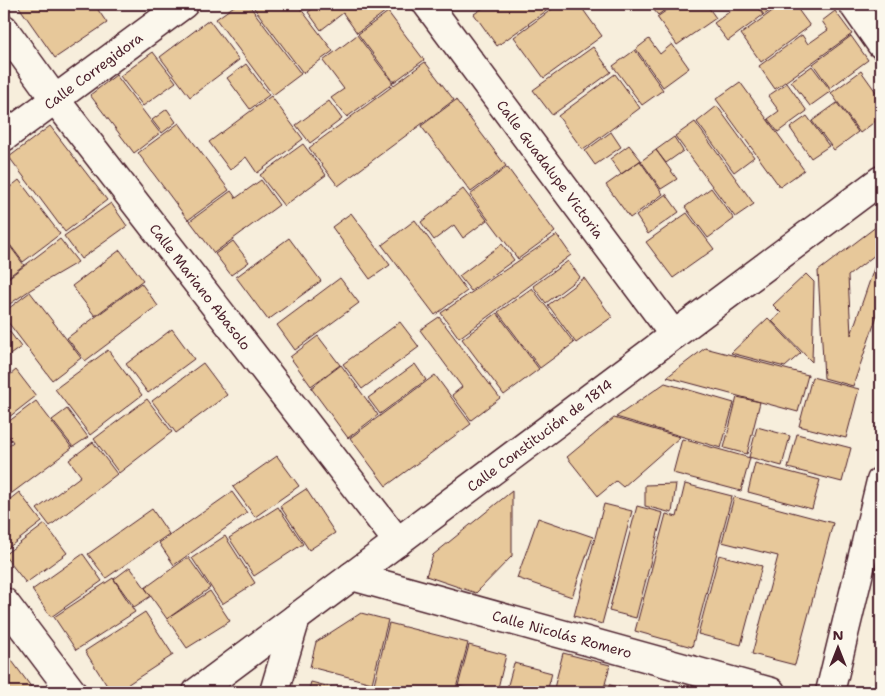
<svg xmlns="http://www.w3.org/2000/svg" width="885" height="696" font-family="'Shantell Sans',sans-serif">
<rect width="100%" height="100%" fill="#f7eedc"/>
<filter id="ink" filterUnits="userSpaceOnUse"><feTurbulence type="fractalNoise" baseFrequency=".02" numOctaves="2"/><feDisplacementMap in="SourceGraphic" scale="10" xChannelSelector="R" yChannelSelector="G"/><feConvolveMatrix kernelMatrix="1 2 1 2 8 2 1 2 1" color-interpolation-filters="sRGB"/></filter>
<g filter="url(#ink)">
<path fill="#e7c89a" stroke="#4a1f2b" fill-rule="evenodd" d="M 17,4 L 94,4 L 107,23 L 55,58 Z
M 237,4 L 248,4 L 301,74 L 273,95 L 216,19 Z
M 251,4 L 297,4 L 333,51 L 303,73 Z
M 320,4 L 387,4 L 390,8 L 357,33 L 343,13 L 321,30 L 308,12 Z
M 489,4 L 556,4 L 497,46 L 474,14 Z
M 559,4 L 579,4 L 602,36 L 544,78 L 514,37 Z
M 649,4 L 673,4 L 658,15 Z
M 676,4 L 706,4 L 716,18 L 677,45 L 657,17 Z
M 740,4 L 755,4 L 763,15 L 728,41 L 714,23 Z
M 756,4 L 780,4 L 764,15 Z
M 782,4 L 794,4 L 810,26 L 761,62 L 741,34 Z
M 835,11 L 852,34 L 775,89 L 759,66 L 802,35 L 808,44 L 828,30 L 822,21 Z
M 388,12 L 424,60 L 394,82 L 358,34 Z
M 209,20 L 239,60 L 190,97 L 160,57 Z
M 357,35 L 393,83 L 347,117 L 331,98 L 344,89 L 323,61 Z
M 851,36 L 868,60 L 830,88 L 813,64 Z
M 649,39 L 660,54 L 672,44 L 689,68 L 663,87 L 636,49 Z
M 593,47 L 611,72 L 552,115 L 533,90 Z
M 635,50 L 663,90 L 642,105 L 613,66 Z
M 153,52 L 176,82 L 143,106 L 120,76 Z
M 425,62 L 454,100 L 338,186 L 309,148 Z
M 246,64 L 269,95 L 250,109 L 227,78 Z
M 812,66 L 831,91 L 810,106 L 791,81 Z
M 861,71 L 881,99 L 881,117 L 860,133 L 831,93 Z
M 615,74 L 640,108 L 583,150 L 558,116 Z
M 116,75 L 160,133 L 134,153 L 90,95 Z
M 740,82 L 804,170 L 780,187 L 716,99 Z
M 787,83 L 807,111 L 778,132 L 768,119 L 779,111 L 768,96 Z
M 271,96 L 303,139 L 257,173 L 246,157 L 230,170 L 209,142 Z
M 456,100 L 506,166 L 471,192 L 421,126 Z
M 329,101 L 342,119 L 310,143 L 296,125 Z
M 837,103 L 858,132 L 834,150 L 812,121 Z
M 717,106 L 754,157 L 734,172 L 697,122 Z
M 167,109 L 176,122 L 162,133 L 152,120 Z
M 807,116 L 829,146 L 811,158 L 790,128 Z
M 695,122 L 754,204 L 735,217 L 675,136 Z
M 179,123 L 229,190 L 188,220 L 138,153 Z
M 50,126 L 107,200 L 65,232 L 9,157 Z
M 611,132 L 621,147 L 595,165 L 585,151 Z
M 674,137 L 683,151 L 666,163 L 656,150 Z
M 303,144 L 326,175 L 284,206 L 260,175 Z
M 629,145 L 641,160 L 621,174 L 610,159 Z
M 656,150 L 677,179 L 661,189 L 641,161 Z
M 640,161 L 663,194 L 630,218 L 606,185 Z
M 507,167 L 555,232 L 518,259 L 470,195 Z
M 19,180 L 60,234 L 23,262 L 4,237 L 4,192 Z
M 261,180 L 279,205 L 214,253 L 190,221 L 231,191 L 236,198 Z
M 711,188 L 734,219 L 708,238 L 685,207 Z
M 463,189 L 487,220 L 463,238 L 454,225 L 434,240 L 421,222 Z
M 666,194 L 679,212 L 648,234 L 636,216 Z
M 111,203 L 127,226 L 81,259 L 64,236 Z
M 351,213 L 390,265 L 370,279 L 332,227 Z
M 687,213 L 714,249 L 673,278 L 646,242 Z
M 415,220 L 467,291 L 435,315 L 382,245 Z
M 881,223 L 881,304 L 853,386 L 824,378 L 818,271 ZM 880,251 L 851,335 L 848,276 Z
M 557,235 L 571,255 L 459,338 L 441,313 Z
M 4,238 L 24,265 L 4,280 Z
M 289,238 L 321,281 L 268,320 L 236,277 Z
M 60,239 L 78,262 L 30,290 L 4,308 L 4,281 Z
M 233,241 L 249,262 L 231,275 L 215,254 Z
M 502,244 L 514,260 L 471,291 L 459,276 Z
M 120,250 L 143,280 L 95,316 L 72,286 Z
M 568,261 L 580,277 L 546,303 L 533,286 Z
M 806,274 L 814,282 L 812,362 L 772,321 L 781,313 L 773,305 Z
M 340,278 L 359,303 L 295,350 L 277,325 Z
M 584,278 L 612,317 L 576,343 L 548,305 Z
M 141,283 L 158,306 L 85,361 L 67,338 Z
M 532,288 L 574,343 L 540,368 L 498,312 Z
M 30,292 L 81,358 L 52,380 L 4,317 L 4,312 Z
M 497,313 L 539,369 L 504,395 L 462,339 Z
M 439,317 L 500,398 L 471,420 L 452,395 L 462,387 L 420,330 Z
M 768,318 L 801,353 L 785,367 L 731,353 Z
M 400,322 L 419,347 L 362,389 L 343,364 Z
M 4,324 L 21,347 L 4,359 Z
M 172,329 L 194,359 L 148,393 L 126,364 Z
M 318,336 L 340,365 L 311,386 L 290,357 Z
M 705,348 L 808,375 L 798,412 L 667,377 Z
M 108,350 L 142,395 L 90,435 L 55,389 Z
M 203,363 L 227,395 L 176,433 L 152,401 Z
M 415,364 L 426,380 L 380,414 L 368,398 Z
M 341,365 L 378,415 L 348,438 L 311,388 Z
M 16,370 L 36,396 L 4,421 L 4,380 Z
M 435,375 L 471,424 L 386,486 L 350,438 Z
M 812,377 L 859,389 L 846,438 L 799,426 Z
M 665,383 L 734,403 L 721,448 L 616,417 Z
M 737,397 L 760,402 L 747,454 L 724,448 Z
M 147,399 L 172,432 L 119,473 L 94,439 Z
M 36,401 L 72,448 L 4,499 L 4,449 L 13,442 L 4,430 L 4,425 Z
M 67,409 L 88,437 L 73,447 L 52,420 Z
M 614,418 L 680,437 L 623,487 L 616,481 L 598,496 L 567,457 Z
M 757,427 L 790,436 L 782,466 L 749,457 Z
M 797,434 L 851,448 L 842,482 L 788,468 Z
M 682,439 L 750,458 L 741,491 L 673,473 Z
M 93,442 L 117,474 L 50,526 L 37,509 L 81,476 L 69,460 Z
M 277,456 L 299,486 L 255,517 L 233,487 Z
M 755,463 L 820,480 L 812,509 L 748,492 Z
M 676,484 L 672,513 L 645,506 L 645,485 Z
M 685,484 L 732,496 L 692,647 L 635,631 L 666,514 L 677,517 Z
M 306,489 L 335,533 L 309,550 L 280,506 Z
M 512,491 L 512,556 L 476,593 L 426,576 L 433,555 Z
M 19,492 L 42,522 L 4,551 L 4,504 Z
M 232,492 L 247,513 L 174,565 L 159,543 Z
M 734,497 L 833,523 L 795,665 L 752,654 L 778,556 L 722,542 Z
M 604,504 L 632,511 L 602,624 L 574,616 Z
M 637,506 L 663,513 L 636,618 L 609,611 Z
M 278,507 L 303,544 L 254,576 L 229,538 Z
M 152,509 L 169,534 L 106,578 L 88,554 Z
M 538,518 L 593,537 L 572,597 L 517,578 Z
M 45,524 L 67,553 L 26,583 L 4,555 Z
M 225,536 L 255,583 L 222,604 L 192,558 Z
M 83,554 L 102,581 L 51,617 L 32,590 Z
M 719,555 L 762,566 L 741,645 L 698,634 Z
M 188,557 L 210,588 L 167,619 L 145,588 Z
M 130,567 L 151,596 L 134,607 L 114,579 Z
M 113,578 L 135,612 L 76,650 L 54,617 Z
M 210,591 L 230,621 L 187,648 L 167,619 Z
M 145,612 L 173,655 L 116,692 L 111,692 L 85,651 Z
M 361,613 L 388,620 L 372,683 L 310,667 L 316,642 Z
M 389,623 L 468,643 L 455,692 L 372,692 Z
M 469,645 L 506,655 L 497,692 L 482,692 L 458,686 Z
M 4,650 L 32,688 L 26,692 L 4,692 Z
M 563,653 L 610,665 L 603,692 L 553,692 Z
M 514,663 L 552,673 L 547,692 L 506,692 Z
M 311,682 L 350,692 L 308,692 Z
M 606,684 L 634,691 L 634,692 L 604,692 Z"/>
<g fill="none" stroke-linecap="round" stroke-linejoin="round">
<defs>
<g id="street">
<path id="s1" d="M 427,4 L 674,335"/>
<path id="s2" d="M 4,29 L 54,98 L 398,542"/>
<path id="s3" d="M 4,137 L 184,4"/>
<path id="s4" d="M 352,576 L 771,692"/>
<path d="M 4,602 L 72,692"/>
<path d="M 830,692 L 881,481"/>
</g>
<g id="secondary">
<path d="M 853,4 L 881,44"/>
<path id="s5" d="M 197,692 L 881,180"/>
<path d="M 274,692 L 296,618"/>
</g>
</defs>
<use href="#street" stroke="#4a1f2b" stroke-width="31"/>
<use href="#secondary" stroke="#4a1f2b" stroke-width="31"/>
<use href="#street" stroke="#fbf7ec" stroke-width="28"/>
<use href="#secondary" stroke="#fbf7ec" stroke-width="28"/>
</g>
</g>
<g text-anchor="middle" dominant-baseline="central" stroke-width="4" stroke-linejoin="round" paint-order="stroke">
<g font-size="14" fill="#4a1f2b" stroke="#fbf7ec">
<text stroke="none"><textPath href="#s3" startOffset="111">Calle Corregidora</textPath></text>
<text stroke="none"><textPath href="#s1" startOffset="206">Calle Guadalupe Victoria</textPath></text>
<text stroke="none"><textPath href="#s2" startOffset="324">Calle Mariano Abasolo</textPath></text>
<text stroke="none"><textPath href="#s5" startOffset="428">Calle Constitución de 1814</textPath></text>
<text stroke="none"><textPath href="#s4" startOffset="218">Calle Nicolás Romero</textPath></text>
</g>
</g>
<rect width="885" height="696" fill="none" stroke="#fbf7ec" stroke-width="20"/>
<rect x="10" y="10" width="865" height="676" fill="none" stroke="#4a1f2b" stroke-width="2" filter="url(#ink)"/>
<g transform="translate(838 648)" stroke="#fbf7ec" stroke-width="4" paint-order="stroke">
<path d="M0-4L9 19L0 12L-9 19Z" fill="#4a1f2b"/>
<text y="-8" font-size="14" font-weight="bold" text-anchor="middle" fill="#4a1f2b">N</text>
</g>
</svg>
